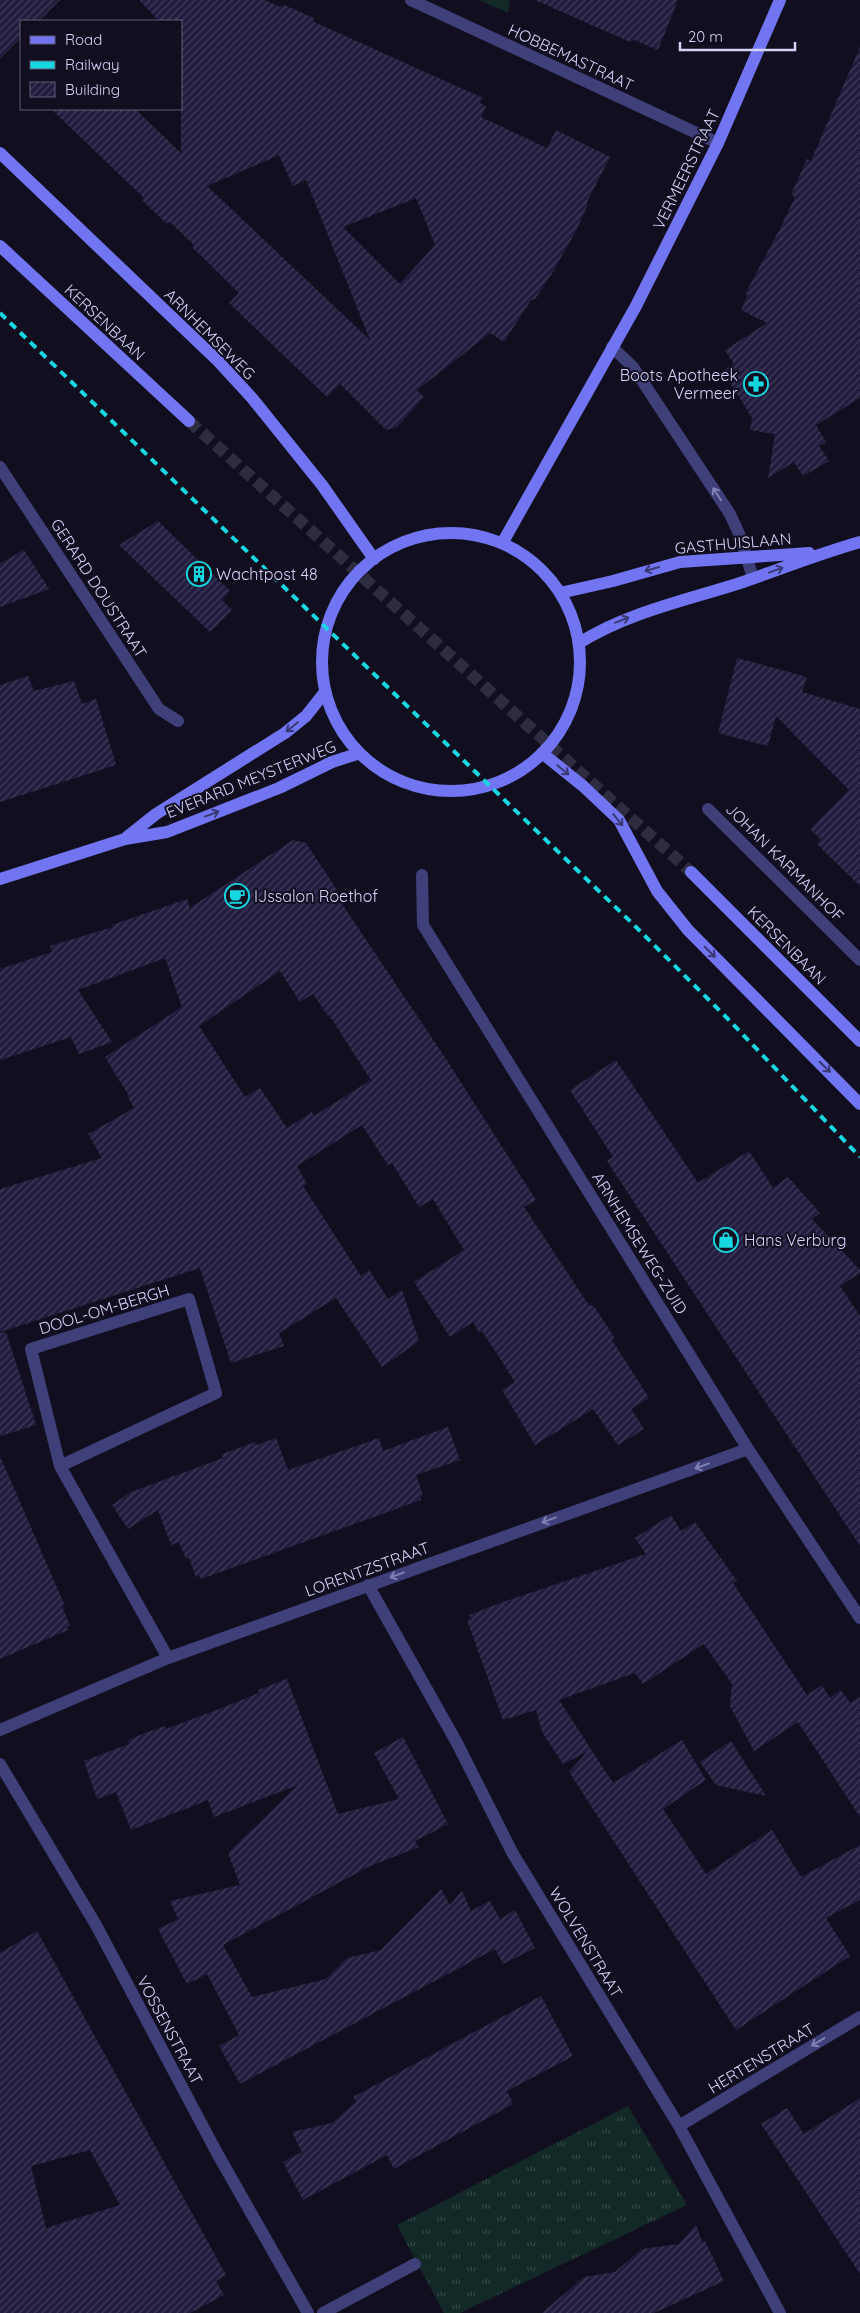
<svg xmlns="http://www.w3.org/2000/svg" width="860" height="2313" font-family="Quicksand,sans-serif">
<defs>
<pattern id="grass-tufts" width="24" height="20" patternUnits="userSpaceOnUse" patternTransform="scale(1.25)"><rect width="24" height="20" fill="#132927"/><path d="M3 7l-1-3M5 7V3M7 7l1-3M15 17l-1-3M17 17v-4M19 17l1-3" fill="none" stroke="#344747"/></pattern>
<pattern id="building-hatch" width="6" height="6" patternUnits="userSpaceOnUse" patternTransform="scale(1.25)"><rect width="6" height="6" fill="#221d3e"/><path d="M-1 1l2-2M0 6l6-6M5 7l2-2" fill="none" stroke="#413d5b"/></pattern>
</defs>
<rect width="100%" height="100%" fill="#110f1f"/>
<path fill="url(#grass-tufts)" d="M 479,0 L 510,0 L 508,13 Z
M 628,2106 L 687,2205 L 460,2313 L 444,2313 L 397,2225 Z"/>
<path fill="url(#building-hatch)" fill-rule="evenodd" d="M 0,0 L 60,0 L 39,21 L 21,21 L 21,38 L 0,59 Z
M 139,0 L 265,0 L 280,7 L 284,5 L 314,18 L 314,22 L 483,98 L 480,103 L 486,106 L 481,117 L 547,148 L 556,130 L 610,157 L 587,202 L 588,204 L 577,229 L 551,275 L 535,299 L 531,300 L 504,342 L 490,333 L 417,390 L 424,397 L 397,427 L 386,430 L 340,384 L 327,397 L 229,303 L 239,293 L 193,248 L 193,244 L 170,222 L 166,223 L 143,201 L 143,197 L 51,109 L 135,109 L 181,153 L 181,21 L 159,21 ZM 279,155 L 293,186 L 306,180 L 370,340 L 207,186 ZM 416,198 L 435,245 L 400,284 L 343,227 Z
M 535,0 L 678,0 L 658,50 L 634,40 L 630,42 Z
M 860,47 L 860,398 L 816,425 L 826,442 L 819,446 L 829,461 L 803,476 L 794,462 L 768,478 L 775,434 L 750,430 L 752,418 L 723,371 L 734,364 L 725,350 L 767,323 L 741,310 L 748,295 L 745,294 L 780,229 L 795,197 L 791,195 L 807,159 L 811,161 Z
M 158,521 L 230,591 L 222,600 L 232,610 L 210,632 L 119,545 Z
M 24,550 L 49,589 L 0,607 L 0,563 Z
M 737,658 L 807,677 L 802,692 L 860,709 L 860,886 L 817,844 L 821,840 L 810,829 L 849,790 L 776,716 L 768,746 L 718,733 Z
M 28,676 L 34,691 L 74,681 L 82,704 L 96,699 L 116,765 L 0,802 L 0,685 Z
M 293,840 L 306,843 L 337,890 L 334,892 L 446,1059 L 536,1200 L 524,1207 L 584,1298 L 589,1305 L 594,1306 L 614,1337 L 612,1340 L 649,1398 L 631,1409 L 644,1429 L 618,1445 L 593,1409 L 535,1445 L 502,1390 L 515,1382 L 482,1331 L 479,1333 L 473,1322 L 450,1337 L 414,1282 L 464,1250 L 433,1199 L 419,1207 L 392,1163 L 388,1165 L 362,1125 L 297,1166 L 307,1184 L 303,1186 L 361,1276 L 369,1270 L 388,1299 L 402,1290 L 419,1341 L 382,1367 L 336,1298 L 279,1333 L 284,1346 L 231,1363 L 200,1268 L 0,1332 L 0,1189 L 102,1158 L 88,1134 L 134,1108 L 128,1097 L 129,1096 L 105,1057 L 182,1007 L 165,958 L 78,990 L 112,1042 L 79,1054 L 71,1037 L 0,1060 L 0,969 L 52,952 L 50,946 L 113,927 L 112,925 L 187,899 L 190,908 ZM 280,971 L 300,1002 L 313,994 L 328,1016 L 329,1015 L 371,1080 L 314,1116 L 312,1112 L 287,1128 L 260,1088 L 245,1097 L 199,1026 Z
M 616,1060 L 698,1183 L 749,1151 L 773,1188 L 788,1177 L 820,1213 L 812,1219 L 860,1270 L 860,1273 L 840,1286 L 860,1316 L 860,1546 L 607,1161 L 613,1157 L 570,1090 Z
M 6,1332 L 36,1425 L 0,1436 L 0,1333 Z
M 448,1427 L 460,1460 L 416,1475 L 423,1495 L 420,1497 L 421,1500 L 201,1579 L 200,1576 L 196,1577 L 189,1558 L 186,1559 L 179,1542 L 171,1545 L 158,1510 L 128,1529 L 112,1505 L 131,1492 L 223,1458 L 222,1454 L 255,1442 L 256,1445 L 276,1438 L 288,1470 L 379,1438 L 383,1451 Z
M 0,1456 L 65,1606 L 62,1607 L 70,1625 L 67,1627 L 68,1630 L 0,1659 Z
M 671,1515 L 681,1531 L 695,1522 L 737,1581 L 733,1583 L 807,1695 L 822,1685 L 830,1698 L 841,1690 L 850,1703 L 860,1697 L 860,1817 L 798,1722 L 754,1751 L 730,1706 L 732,1684 L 704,1644 L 643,1684 L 635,1673 L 559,1700 L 613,1783 L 682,1740 L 706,1780 L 663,1809 L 706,1874 L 772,1830 L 801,1877 L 860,1845 L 860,1900 L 826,1918 L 850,1956 L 736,2030 L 569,1772 L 587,1752 L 563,1764 L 542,1732 L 536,1710 L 503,1720 L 467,1620 L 471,1618 L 469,1615 L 503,1602 L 646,1554 L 635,1538 Z
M 287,1679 L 338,1814 L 399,1799 L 374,1753 L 403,1737 L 448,1824 L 415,1841 L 419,1847 L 370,1866 L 223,1945 L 252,1997 L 326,1979 L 347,1958 L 381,1950 L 441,1889 L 450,1905 L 462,1891 L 471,1911 L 490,1901 L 500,1919 L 515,1910 L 535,1948 L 503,1964 L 495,1949 L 240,2084 L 219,2046 L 239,2035 L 207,1974 L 187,1984 L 158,1929 L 178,1919 L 170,1901 L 240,1885 L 228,1853 L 298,1785 L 214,1817 L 208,1800 L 131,1830 L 116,1792 L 97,1799 L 84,1761 L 129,1744 L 128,1740 L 145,1733 L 165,1726 L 166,1729 L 219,1709 L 259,1693 L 258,1690 Z
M 731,1741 L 766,1796 L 716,1785 L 700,1762 Z
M 37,1931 L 226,2275 L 216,2281 L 224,2295 L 190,2313 L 0,2313 L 0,1953 ZM 90,2150 L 120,2205 L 46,2228 L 31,2166 Z
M 541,1996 L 573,2056 L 507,2091 L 513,2104 L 394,2169 L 387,2155 L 303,2200 L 283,2162 L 302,2152 L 292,2132 L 332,2123 L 356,2102 L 353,2097 Z
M 860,2098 L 860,2274 L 761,2124 L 787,2108 L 804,2134 Z
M 696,2225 L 702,2242 L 705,2241 L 724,2281 L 654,2313 L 542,2313 L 584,2277 L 615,2272 L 642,2249 L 679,2244 Z"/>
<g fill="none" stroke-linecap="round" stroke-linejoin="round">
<path stroke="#2e2c40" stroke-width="12" stroke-dasharray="12 6" stroke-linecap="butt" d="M 189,421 L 691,872"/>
<path stroke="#3f3f7a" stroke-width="12" d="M 411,0 L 718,143
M 612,347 L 633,367 L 730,514 L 740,536 L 753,578
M 0,467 L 159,709 L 178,721
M 708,809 L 860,960
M 422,875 L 423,925 L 748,1449 L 860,1618
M 60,1466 L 216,1393 L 189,1299 L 31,1349 L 60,1466 L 168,1658
M 368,1585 L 457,1743 L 513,1854 L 679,2126 L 780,2313
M 0,1730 L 168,1658 L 748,1449
M 0,1764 L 96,1925 L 217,2153 L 308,2313
M 679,2126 L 860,2017
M 323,2313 L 415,2264"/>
<path stroke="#7275f1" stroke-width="12" d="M 0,153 L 218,361 L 252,398 L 322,485 L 374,559
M 0,246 L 189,421
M322 662a129 129 0 1 1 258 0a129 129 0 1 1-258 0Z
M 504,540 L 636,306 L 718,143 L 780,0
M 560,593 L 613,581 L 680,562 L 809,553
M 579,643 C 627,613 683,601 737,584 C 778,570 818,554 860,542
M 542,753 L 583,786 L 619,820 L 657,891 L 688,930 L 860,1104
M 127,837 L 156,814 L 285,733 L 306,716 L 325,692
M 691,872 L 860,1041
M 0,879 L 125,839 L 167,832 L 279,788 L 332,762 L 360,753"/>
<path stroke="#17d7e2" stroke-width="4" stroke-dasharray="8 6" stroke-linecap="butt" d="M 0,313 L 633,924 L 727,1018 L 860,1157"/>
</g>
<defs><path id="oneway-shaft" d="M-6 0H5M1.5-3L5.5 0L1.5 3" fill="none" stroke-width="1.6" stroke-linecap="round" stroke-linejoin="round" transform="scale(1.25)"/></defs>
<g stroke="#8281b4">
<use href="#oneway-shaft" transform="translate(717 494) rotate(-123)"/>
<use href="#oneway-shaft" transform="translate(702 1466) rotate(160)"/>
<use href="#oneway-shaft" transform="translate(549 1520) rotate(160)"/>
<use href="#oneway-shaft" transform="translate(397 1575) rotate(160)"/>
<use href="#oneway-shaft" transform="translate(818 2042) rotate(149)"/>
</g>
<g stroke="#383873">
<use href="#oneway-shaft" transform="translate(652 569) rotate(164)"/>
<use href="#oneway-shaft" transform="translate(776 570) rotate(-20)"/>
<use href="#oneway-shaft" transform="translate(622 620) rotate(-22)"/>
<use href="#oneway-shaft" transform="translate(292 727) rotate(141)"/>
<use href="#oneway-shaft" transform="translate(563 770) rotate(39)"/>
<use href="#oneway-shaft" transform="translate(212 814) rotate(-21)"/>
<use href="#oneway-shaft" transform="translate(618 820) rotate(51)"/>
<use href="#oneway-shaft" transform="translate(710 952) rotate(45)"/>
<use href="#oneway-shaft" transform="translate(825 1067) rotate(45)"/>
</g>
<defs>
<symbol id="pharmacy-ring" viewBox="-11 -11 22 22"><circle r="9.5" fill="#110f1f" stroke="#17d7e2" stroke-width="1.5"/><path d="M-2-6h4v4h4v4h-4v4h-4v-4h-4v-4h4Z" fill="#17d7e2"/></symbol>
<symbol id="building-ring" viewBox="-11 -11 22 22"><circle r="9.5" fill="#110f1f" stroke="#17d7e2" stroke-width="1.5"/><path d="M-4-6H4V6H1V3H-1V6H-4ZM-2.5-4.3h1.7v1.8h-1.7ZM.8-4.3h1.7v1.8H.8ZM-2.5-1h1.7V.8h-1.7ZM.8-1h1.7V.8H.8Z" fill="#17d7e2"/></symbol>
<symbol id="cafe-ring" viewBox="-11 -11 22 22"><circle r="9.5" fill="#110f1f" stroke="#17d7e2" stroke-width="1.5"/><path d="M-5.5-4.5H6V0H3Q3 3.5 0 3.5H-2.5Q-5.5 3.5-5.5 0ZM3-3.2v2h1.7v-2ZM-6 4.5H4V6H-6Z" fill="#17d7e2"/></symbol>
<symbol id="shop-ring" viewBox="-11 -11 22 22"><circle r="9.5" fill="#110f1f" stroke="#17d7e2" stroke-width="1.5"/><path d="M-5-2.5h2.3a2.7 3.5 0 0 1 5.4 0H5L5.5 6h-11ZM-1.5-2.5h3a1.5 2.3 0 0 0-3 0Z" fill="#17d7e2"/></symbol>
</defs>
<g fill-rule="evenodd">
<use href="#pharmacy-ring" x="742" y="370" width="28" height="28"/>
<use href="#building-ring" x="185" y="560" width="28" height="28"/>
<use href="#cafe-ring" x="223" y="882" width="28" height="28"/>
<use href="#shop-ring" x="712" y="1226" width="28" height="28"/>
</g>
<g text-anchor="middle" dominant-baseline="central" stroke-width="4" stroke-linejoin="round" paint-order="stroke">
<g font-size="16" fill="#d5d2fa" stroke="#110f1f">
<text transform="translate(571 57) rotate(25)">HOBBEMASTRAAT</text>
<text transform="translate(686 169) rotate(-64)">VERMEERSTRAAT</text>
<text transform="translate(105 322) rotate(43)">KERSENBAAN</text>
<text transform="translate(210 334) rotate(45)">ARNHEMSEWEG</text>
<text transform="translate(733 543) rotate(-5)">GASTHUISLAAN</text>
<text transform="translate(99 588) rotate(57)">GERARD DOUSTRAAT</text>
<text transform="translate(251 779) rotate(-22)">EVERARD MEYSTERWEG</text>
<text transform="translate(785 862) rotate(45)">JOHAN KARMANHOF</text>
<text transform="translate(787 945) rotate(45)">KERSENBAAN</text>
<text transform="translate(640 1243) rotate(58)">ARNHEMSEWEG-ZUID</text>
<text transform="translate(104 1309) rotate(-17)">DOOL-OM-BERGH</text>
<text transform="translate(367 1569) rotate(-20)">LORENTZSTRAAT</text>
<text transform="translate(586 1942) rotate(59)">WOLVENSTRAAT</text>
<text transform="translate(170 2030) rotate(62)">VOSSENSTRAAT</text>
<text transform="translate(761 2058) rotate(-31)">HERTENSTRAAT</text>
</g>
<g font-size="16" fill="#d5d2fa" stroke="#110f1f" text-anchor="start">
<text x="738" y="375" text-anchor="end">Boots Apotheek<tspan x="738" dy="18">Vermeer</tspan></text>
<text x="216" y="574">Wachtpost 48</text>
<text x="254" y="896">IJssalon Roethof</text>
<text x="744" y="1240">Hans Verburg</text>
</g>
</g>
<rect x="20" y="20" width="162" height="90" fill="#110f1f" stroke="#5f5d77"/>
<rect x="30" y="36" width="25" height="8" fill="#7275f1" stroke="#5f5d77"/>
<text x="65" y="45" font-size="15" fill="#d5d2fa">Road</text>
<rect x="30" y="61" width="25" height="8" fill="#17d7e2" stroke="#5f5d77"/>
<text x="65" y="70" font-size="15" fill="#d5d2fa">Railway</text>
<rect x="30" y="82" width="25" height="15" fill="url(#building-hatch)" stroke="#5f5d77"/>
<text x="65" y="95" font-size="15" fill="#d5d2fa">Building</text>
<path d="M680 42v8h115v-8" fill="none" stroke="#d5d2fa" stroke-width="2.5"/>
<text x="688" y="42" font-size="15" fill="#d5d2fa" stroke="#110f1f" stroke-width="4" paint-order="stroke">20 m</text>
</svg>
